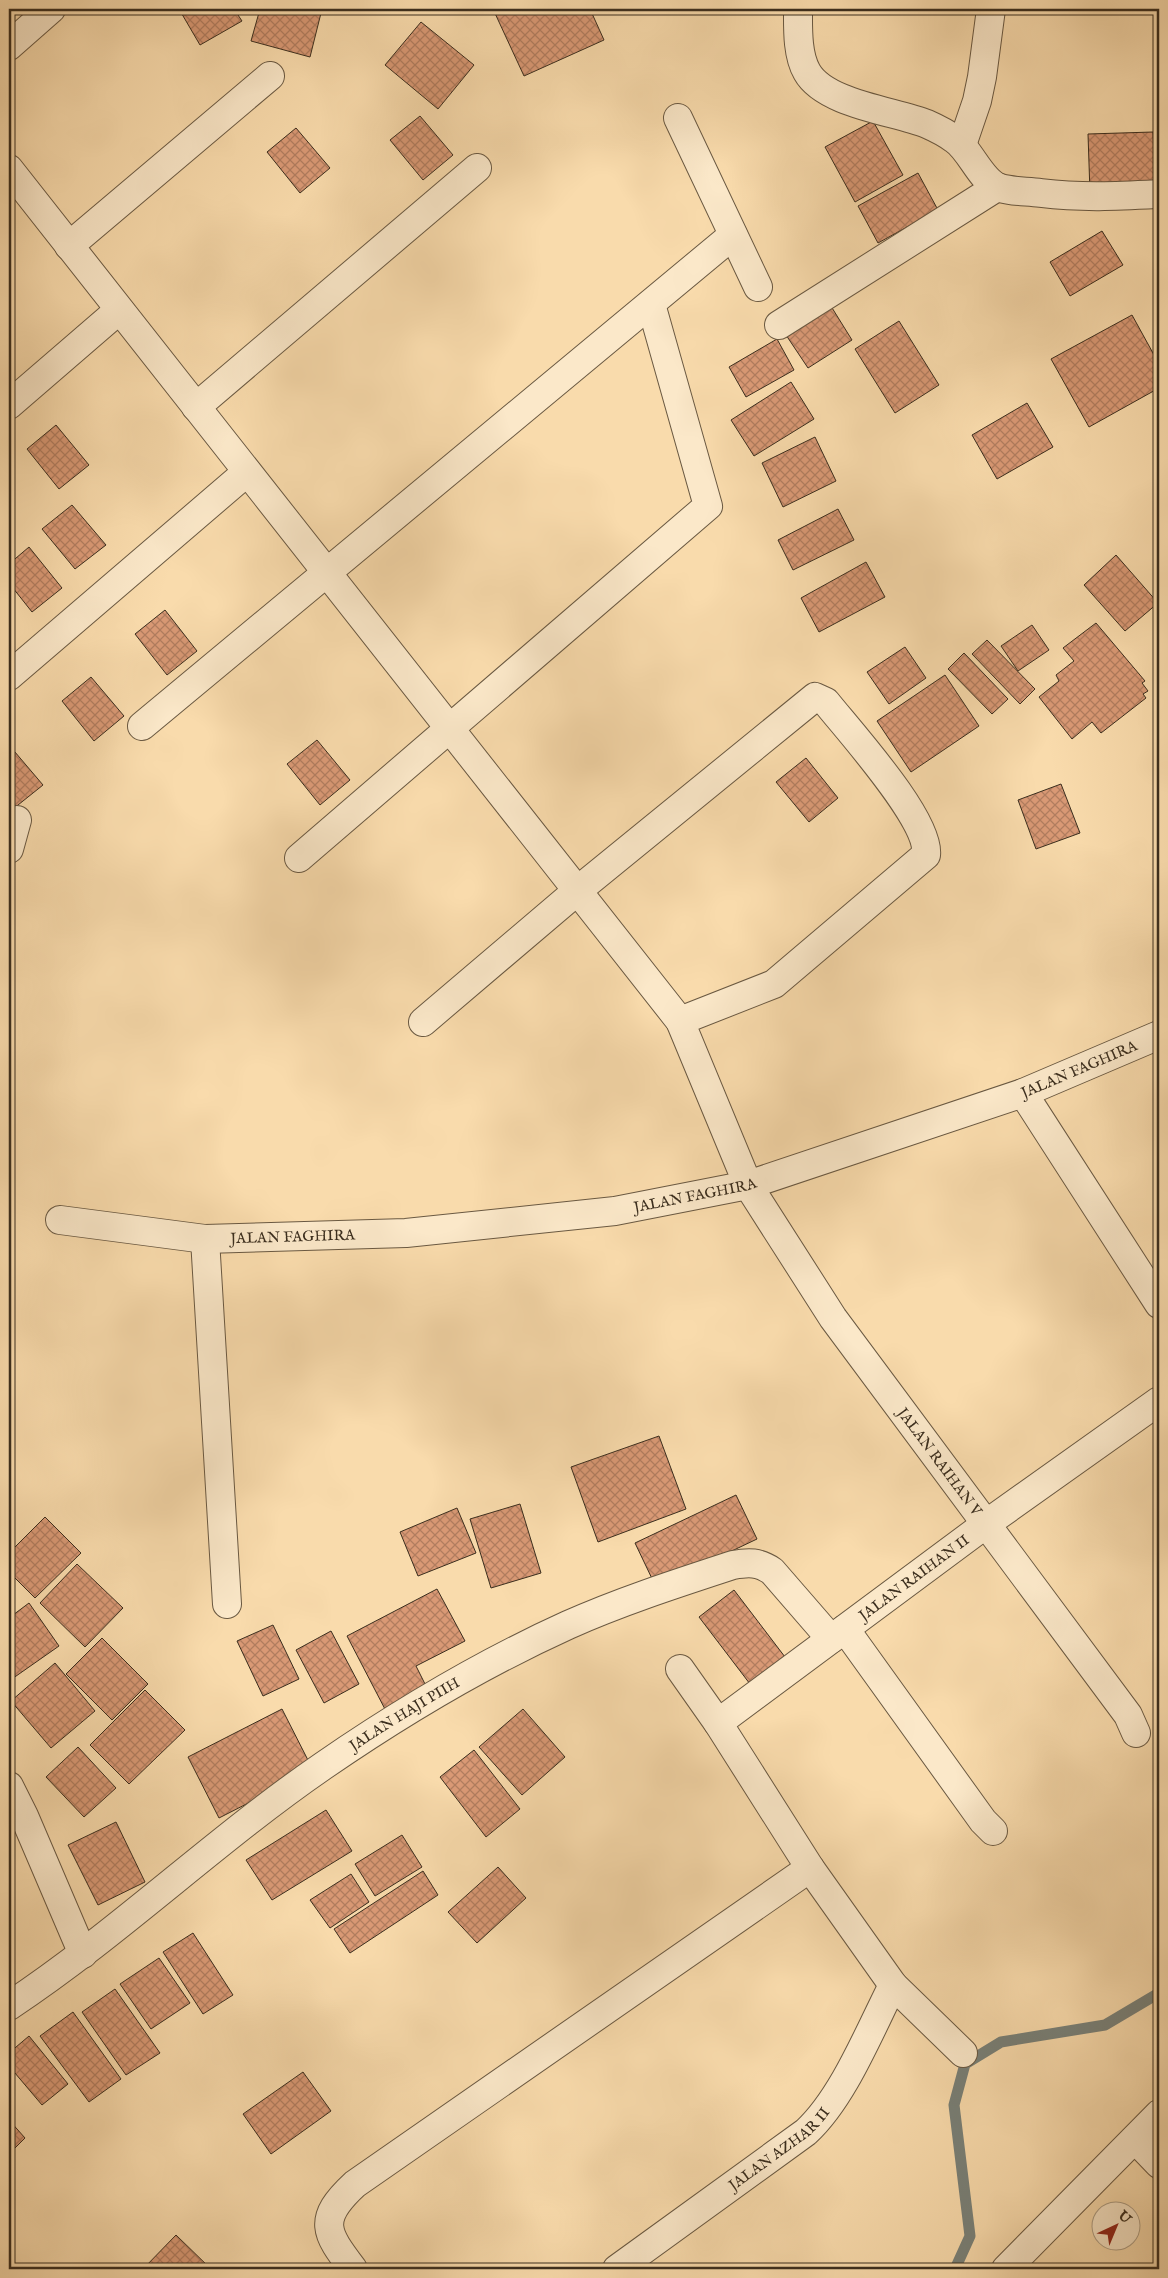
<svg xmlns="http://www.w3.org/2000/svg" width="1168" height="2278" font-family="'IM FELL English',serif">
<defs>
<pattern id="building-cross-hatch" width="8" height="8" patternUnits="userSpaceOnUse" patternTransform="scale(1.25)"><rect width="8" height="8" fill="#d99975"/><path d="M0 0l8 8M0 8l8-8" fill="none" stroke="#b17d5f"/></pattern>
</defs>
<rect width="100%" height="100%" fill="#f9dbac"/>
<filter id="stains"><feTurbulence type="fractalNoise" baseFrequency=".004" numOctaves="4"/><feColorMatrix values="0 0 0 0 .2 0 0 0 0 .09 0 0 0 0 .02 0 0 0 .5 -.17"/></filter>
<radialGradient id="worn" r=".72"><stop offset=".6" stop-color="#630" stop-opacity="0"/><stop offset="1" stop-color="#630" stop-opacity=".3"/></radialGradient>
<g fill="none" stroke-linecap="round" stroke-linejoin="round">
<path stroke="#798179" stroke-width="11" d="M 955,2269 L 970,2236 L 954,2105 L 965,2064 L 1001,2042 L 1105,2025 L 1159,1993"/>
</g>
<path fill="url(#building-cross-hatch)" stroke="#3b2e1e" d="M 179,9 L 234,9 L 242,21 L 200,45 Z
M 260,9 L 322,9 L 310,57 L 251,41 Z
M 493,9 L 590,9 L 604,40 L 524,76 Z
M 421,22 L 474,65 L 438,109 L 385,65 Z
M 420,116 L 453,155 L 423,180 L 390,140 Z
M 873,121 L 903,175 L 855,202 L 825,147 Z
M 296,128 L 330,168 L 300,193 L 267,152 Z
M 1153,132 L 1156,191 L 1090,193 L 1088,134 Z
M 918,173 L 938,210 L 878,243 L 858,206 Z
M 1102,231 L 1123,265 L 1070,296 L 1050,262 Z
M 829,303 L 852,340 L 808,368 L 784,332 Z
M 1132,315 L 1159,364 L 1159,388 L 1089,427 L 1051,359 Z
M 899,321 L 939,385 L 895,413 L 855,349 Z
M 777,339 L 794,370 L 746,397 L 729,367 Z
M 791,382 L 814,419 L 754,456 L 731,420 Z
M 1027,403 L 1053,447 L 997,479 L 972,435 Z
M 56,425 L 89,465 L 59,489 L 27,449 Z
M 815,437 L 836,481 L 783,507 L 762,463 Z
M 72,505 L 106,545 L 75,569 L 42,529 Z
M 838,509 L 854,540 L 793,570 L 778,540 Z
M 29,547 L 62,588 L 32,612 L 9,583 L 9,564 Z
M 1116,555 L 1158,603 L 1125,631 L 1084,585 Z
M 866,562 L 885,597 L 819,632 L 801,598 Z
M 165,610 L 197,651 L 167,675 L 135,634 Z
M 1096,623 L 1145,681 L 1142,683 L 1148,691 L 1143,694 L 1146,698 L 1101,733 L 1092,722 L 1072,739 L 1039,697 L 1059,681 L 1056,675 L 1074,661 L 1063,648 Z
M 1032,625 L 1049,650 L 1018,671 L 1001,646 Z
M 987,640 L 1035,689 L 1020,704 L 972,654 Z
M 905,647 L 926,678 L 889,704 L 867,672 Z
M 964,653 L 1008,699 L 992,714 L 948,669 Z
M 945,675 L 979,726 L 911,772 L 877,721 Z
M 91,677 L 124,716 L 94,741 L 62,701 Z
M 317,740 L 350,780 L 320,805 L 287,764 Z
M 9,745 L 43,785 L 13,809 L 9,804 Z
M 806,758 L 838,798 L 809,822 L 776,782 Z
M 1061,784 L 1080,833 L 1036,849 L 1018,800 Z
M 659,1436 L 686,1509 L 598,1542 L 571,1467 Z
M 736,1495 L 757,1539 L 656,1587 L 635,1543 Z
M 520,1504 L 541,1573 L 491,1588 L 470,1519 Z
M 457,1508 L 476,1553 L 418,1576 L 400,1532 Z
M 45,1517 L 81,1553 L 35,1598 L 9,1572 L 9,1553 Z
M 77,1564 L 123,1608 L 85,1647 L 40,1603 Z
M 437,1589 L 465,1641 L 416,1666 L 429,1692 L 387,1713 L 347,1636 Z
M 734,1590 L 785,1657 L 750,1684 L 699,1617 Z
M 29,1603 L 59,1646 L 9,1681 L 9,1618 Z
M 273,1625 L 299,1679 L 263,1696 L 237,1641 Z
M 331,1631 L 359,1684 L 324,1703 L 296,1650 Z
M 102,1638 L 148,1684 L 112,1720 L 66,1674 Z
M 55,1663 L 95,1711 L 51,1748 L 11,1701 Z
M 145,1690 L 185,1730 L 129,1784 L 90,1745 Z
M 282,1709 L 313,1770 L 219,1818 L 188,1757 Z
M 523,1709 L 565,1757 L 522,1795 L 479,1747 Z
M 78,1747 L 116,1788 L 84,1817 L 46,1777 Z
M 474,1750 L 520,1809 L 486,1837 L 440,1777 Z
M 326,1810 L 352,1851 L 272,1900 L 246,1860 Z
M 116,1822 L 145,1882 L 98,1905 L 68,1845 Z
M 402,1835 L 422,1867 L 375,1896 L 355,1864 Z
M 498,1867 L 526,1898 L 477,1943 L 448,1912 Z
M 423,1871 L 438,1895 L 350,1953 L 334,1929 Z
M 351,1874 L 369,1902 L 330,1928 L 310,1900 Z
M 193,1933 L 233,1995 L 203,2014 L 163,1952 Z
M 159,1958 L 190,2003 L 151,2029 L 120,1984 Z
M 115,1989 L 160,2053 L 126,2075 L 82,2012 Z
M 73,2012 L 121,2079 L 89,2102 L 40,2036 Z
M 29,2036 L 68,2084 L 42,2105 L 9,2066 L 9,2053 Z
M 303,2072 L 331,2111 L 271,2154 L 243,2114 Z
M 9,2120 L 25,2138 L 9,2154 Z
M 176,2235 L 211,2269 L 143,2269 Z"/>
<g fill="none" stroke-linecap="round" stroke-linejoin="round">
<defs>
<g id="minor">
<path d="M 798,9 C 798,28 797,55 807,72 C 825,104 894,111 927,124 C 936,128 946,133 954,139 C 971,150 981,182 1000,188 C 1014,192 1027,191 1041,193 C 1082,198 1119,196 1159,194"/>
<path d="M 9,46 L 51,9"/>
<path d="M 678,118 L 758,287"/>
<path d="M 962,145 L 977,101 L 982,77 L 991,9"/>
<path id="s1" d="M 9,169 L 680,1021 L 748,1185 L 833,1318 L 1128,1715 L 1136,1733"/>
<path d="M 69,246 L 270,76"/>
<path d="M 779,325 L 997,187"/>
<path d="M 9,405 L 119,310"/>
<path d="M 196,407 L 477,168"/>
<path d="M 9,676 L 247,472"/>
<path d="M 142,726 L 733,235"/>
<path d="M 9,849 L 17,820"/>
<path d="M 299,858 L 708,506 L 651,304"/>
<path d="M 423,1022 L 577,891 L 815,697 L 826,702 C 849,731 931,821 926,855 L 774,984 L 680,1021"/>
<path d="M 1023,1093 L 1159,1304"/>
<path id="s2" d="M 60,1220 L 205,1239 L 406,1233 L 615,1211 L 748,1185 L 1023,1093 L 1159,1035"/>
<path d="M 205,1239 L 227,1604"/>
<path d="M 845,1629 L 983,1821 L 993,1831"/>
<path d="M 680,1669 L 718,1723 L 810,1868 L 893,1985 L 963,2053"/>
<path id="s3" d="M 718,1723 L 986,1524 L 1159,1401"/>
<path d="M 9,1786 L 24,1816 L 83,1954"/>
<path id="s4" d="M 9,2006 C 119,1933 214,1841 323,1766 C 400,1713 482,1664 568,1625 C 622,1601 678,1583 733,1565 C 749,1562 759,1562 772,1571 L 831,1639"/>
<path d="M 1135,2139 L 1159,2164"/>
<path d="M 353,2269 C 326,2233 316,2220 355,2184 L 810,1868"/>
<path id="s5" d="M 617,2269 L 806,2132 C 843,2098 869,2032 893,1985"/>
<path d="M 1006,2269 L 1159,2114"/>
</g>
</defs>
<use href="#minor" stroke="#6a5942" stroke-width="30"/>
<use href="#minor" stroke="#fbe8c9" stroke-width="28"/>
</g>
<g text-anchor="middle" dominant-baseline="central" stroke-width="4.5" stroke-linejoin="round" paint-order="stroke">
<g font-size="15" fill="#3b2e1e" stroke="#fbe8c9">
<text stroke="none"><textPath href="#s2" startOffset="1044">JALAN FAGHIRA</textPath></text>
<text stroke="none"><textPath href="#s2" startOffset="639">JALAN FAGHIRA</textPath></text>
<text stroke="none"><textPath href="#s2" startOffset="234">JALAN FAGHIRA</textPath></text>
<text stroke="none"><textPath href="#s1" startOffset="1599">JALAN RAIHAN V</textPath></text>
<text stroke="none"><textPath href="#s3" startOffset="244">JALAN RAIHAN II</textPath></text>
<text stroke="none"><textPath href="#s4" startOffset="492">JALAN HAJI PIIH</textPath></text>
<text stroke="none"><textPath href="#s5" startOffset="202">JALAN AZHAR II</textPath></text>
</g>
</g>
<rect width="1168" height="2278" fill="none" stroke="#f9dbac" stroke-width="30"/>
<rect x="10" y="10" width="1148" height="2258" fill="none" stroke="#3b2e1e" stroke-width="2.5"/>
<rect x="15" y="15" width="1138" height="2248" fill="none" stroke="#3b2e1e"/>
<g transform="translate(1116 2226) rotate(44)"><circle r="24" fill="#fbe8c9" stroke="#ae9e85"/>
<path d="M0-4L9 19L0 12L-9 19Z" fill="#8f2418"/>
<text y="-8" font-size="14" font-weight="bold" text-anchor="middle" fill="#3b2e1e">U</text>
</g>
<rect width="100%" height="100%" filter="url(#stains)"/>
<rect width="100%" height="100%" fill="url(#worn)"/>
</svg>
